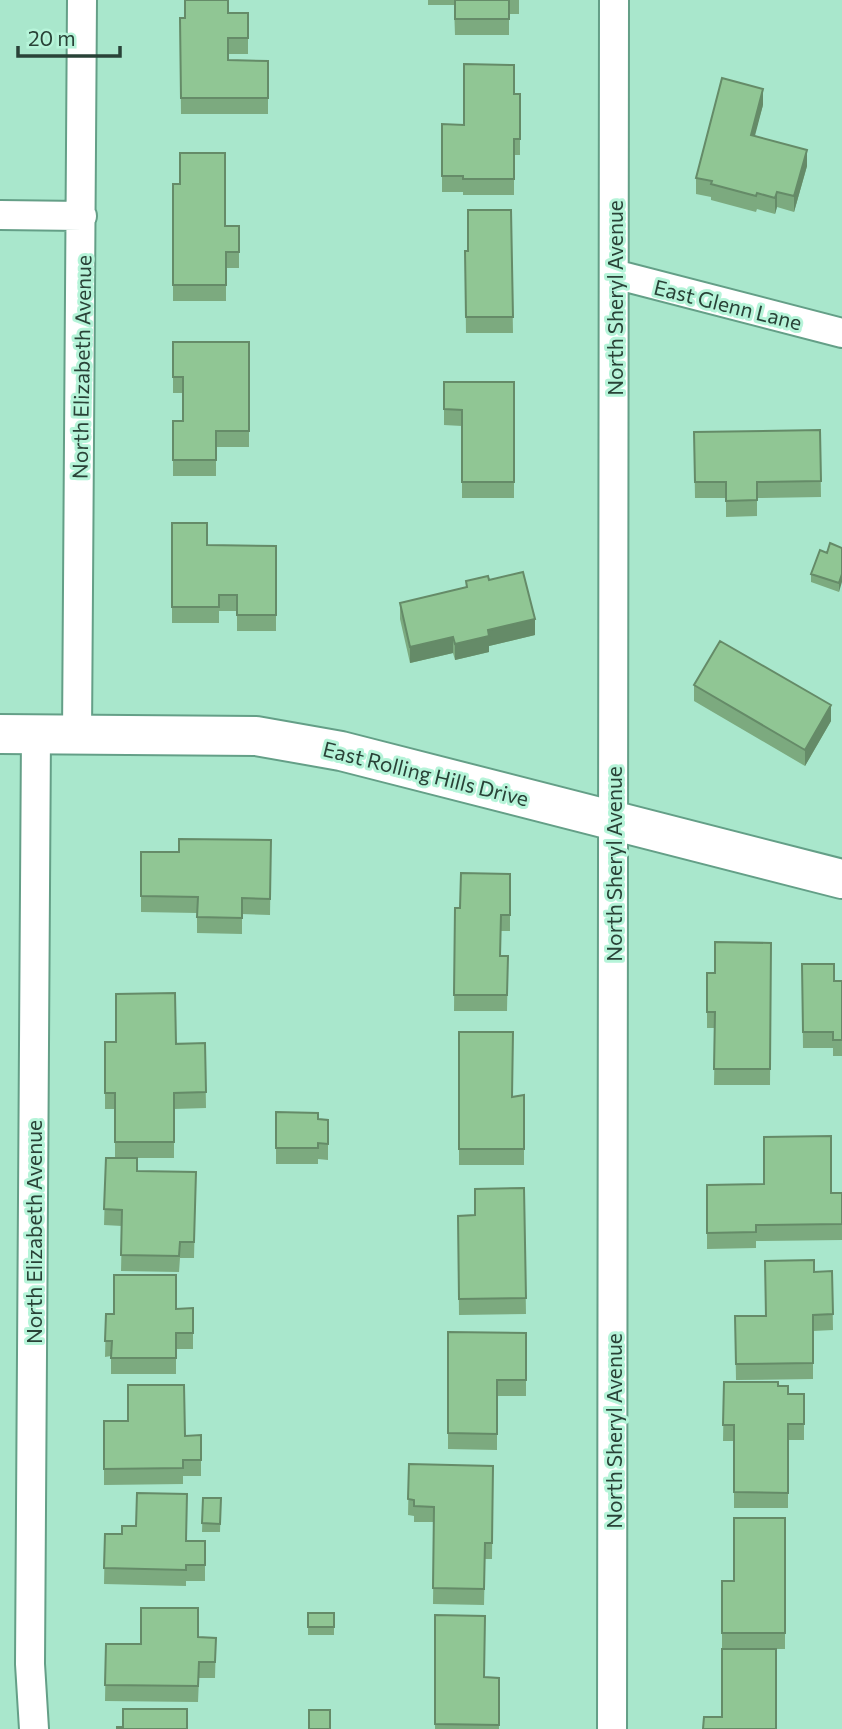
<svg xmlns="http://www.w3.org/2000/svg" width="842" height="1729" font-family="Commissioner,sans-serif">
<rect width="100%" height="100%" fill="#a9e7cc"/>
<g fill="none" stroke-linecap="round" stroke-linejoin="round">
<defs>
<path id="street" d="M 0,215 L 82,216
M 614,274 L 842,333
M 77,735 L 82,0
M 34,1729 L 30,1664 L 36,734
M 612,1729 L 614,0"/>
<path id="secondary" d="M 0,734 L 256,736 L 341,751 L 842,879"/>
</defs>
<use href="#street" stroke="#649f87" stroke-width="32"/>
<use href="#secondary" stroke="#649f87" stroke-width="42"/>
<use href="#street" stroke="#fff" stroke-width="28"/>
<use href="#secondary" stroke="#fff" stroke-width="38"/>
</g>
<path fill="#7caa7f" d="M 428,0 L 519,0 L 519,14 L 509,14 L 509,35 L 455,35 L 454,5 L 428,5 Z
M 228,13 L 248,13 L 248,54 L 228,54 L 228,60 L 268,61 L 268,114 L 181,114 L 180,18 Z
M 514,94 L 520,94 L 520,155 L 514,155 L 514,195 L 463,195 L 463,192 L 442,192 L 442,124 L 464,125 Z
M 763,105 L 754,136 L 807,166 L 794,212 L 777,207 L 775,214 L 757,209 L 756,212 L 711,200 L 711,197 L 696,194 L 696,178 Z
M 173,184 L 225,226 L 239,226 L 239,268 L 226,268 L 226,301 L 173,301 Z
M 511,210 L 513,333 L 466,333 L 465,251 L 468,251 Z
M 173,342 L 249,342 L 249,447 L 216,447 L 216,476 L 173,476 L 173,421 L 183,421 L 183,393 L 173,393 Z
M 444,382 L 514,382 L 514,498 L 462,498 L 462,426 L 444,425 Z
M 820,430 L 821,497 L 757,498 L 757,516 L 726,517 L 726,498 L 695,498 L 694,432 Z
M 172,523 L 207,545 L 276,546 L 276,631 L 237,631 L 237,611 L 219,611 L 219,623 L 172,623 Z
M 842,548 L 839,592 L 811,582 L 811,574 L 827,553 Z
M 489,580 L 535,635 L 489,646 L 489,652 L 455,660 L 453,653 L 410,663 L 400,619 L 400,603 L 466,588 L 466,581 Z
M 694,685 L 831,721 L 805,766 L 694,701 Z
M 271,840 L 270,915 L 242,914 L 242,934 L 197,933 L 197,913 L 141,912 L 141,852 L 179,852 Z
M 510,874 L 510,931 L 501,931 L 500,956 L 508,956 L 507,1011 L 454,1011 L 455,908 L 460,908 Z
M 771,943 L 770,1085 L 714,1085 L 715,1028 L 707,1028 L 707,973 L 715,973 Z
M 802,964 L 834,981 L 842,981 L 842,1056 L 833,1056 L 833,1048 L 803,1048 Z
M 459,1032 L 512,1097 L 524,1095 L 524,1165 L 459,1165 Z
M 105,1042 L 205,1043 L 206,1108 L 174,1109 L 174,1158 L 133,1158 L 137,1171 L 196,1172 L 194,1258 L 180,1258 L 179,1272 L 121,1271 L 122,1226 L 104,1225 L 106,1158 L 115,1158 L 115,1109 L 105,1109 Z
M 276,1112 L 318,1119 L 328,1120 L 328,1160 L 318,1159 L 318,1164 L 276,1164 Z
M 707,1185 L 842,1193 L 842,1240 L 756,1241 L 756,1248 L 707,1249 Z
M 524,1188 L 526,1314 L 459,1315 L 458,1216 L 475,1215 Z
M 832,1271 L 833,1330 L 813,1331 L 813,1379 L 736,1380 L 735,1316 L 766,1316 L 814,1272 Z
M 193,1308 L 193,1349 L 176,1349 L 176,1374 L 111,1374 L 111,1356 L 105,1357 L 106,1314 Z
M 448,1332 L 526,1333 L 526,1396 L 497,1396 L 497,1450 L 448,1449 Z
M 724,1382 L 778,1386 L 788,1394 L 804,1410 L 804,1440 L 788,1440 L 788,1508 L 734,1508 L 734,1441 L 723,1441 Z
M 104,1421 L 185,1436 L 201,1435 L 201,1476 L 183,1476 L 183,1484 L 104,1485 Z
M 409,1464 L 493,1466 L 492,1559 L 485,1559 L 484,1605 L 433,1604 L 434,1522 L 414,1522 L 414,1516 L 408,1515 Z
M 203,1498 L 221,1498 L 220,1532 L 202,1532 Z
M 785,1518 L 785,1649 L 776,1649 L 722,1717 L 722,1581 L 734,1581 Z
M 105,1534 L 186,1541 L 205,1541 L 205,1581 L 186,1581 L 186,1586 L 104,1584 Z
M 308,1613 L 334,1613 L 334,1635 L 308,1635 Z
M 435,1615 L 484,1677 L 499,1678 L 499,1729 L 435,1729 Z
M 198,1637 L 216,1638 L 215,1678 L 199,1678 L 198,1702 L 105,1701 L 106,1644 L 141,1644 Z"/>
<path fill="#658b68" d="M 763,89 L 763,105 L 751,151 L 751,135 Z
M 807,150 L 807,166 L 794,212 L 794,196 Z
M 777,192 L 777,207 L 775,214 L 775,198 Z
M 842,574 L 842,582 L 839,592 L 839,583 Z
M 535,619 L 535,635 L 489,646 L 489,652 L 455,660 L 455,644 L 488,630 Z
M 453,637 L 453,653 L 410,663 L 410,647 Z
M 831,705 L 831,721 L 805,766 L 805,750 Z"/>
<path fill="#90c694" stroke="#658b68" stroke-width="2" d="M 185,0 L 228,0 L 228,13 L 248,13 L 248,38 L 228,38 L 228,60 L 268,61 L 268,98 L 181,98 L 180,18 L 185,18 Z
M 455,0 L 509,0 L 509,19 L 455,19 Z
M 464,64 L 514,65 L 514,94 L 520,94 L 520,139 L 514,139 L 514,179 L 463,179 L 463,176 L 442,176 L 442,124 L 464,125 Z
M 722,78 L 763,89 L 751,135 L 807,150 L 794,196 L 777,192 L 775,198 L 757,193 L 756,196 L 711,184 L 712,181 L 696,178 Z
M 180,153 L 225,153 L 225,226 L 239,226 L 239,252 L 226,252 L 226,285 L 173,285 L 173,184 L 180,184 Z
M 468,210 L 511,210 L 513,317 L 466,317 L 465,251 L 468,251 Z
M 173,342 L 249,342 L 249,431 L 216,431 L 216,460 L 173,460 L 173,421 L 183,421 L 183,377 L 173,377 Z
M 444,382 L 514,382 L 514,482 L 462,482 L 462,410 L 444,409 Z
M 820,430 L 821,481 L 757,482 L 757,500 L 726,501 L 726,482 L 695,482 L 694,432 Z
M 172,523 L 207,523 L 207,545 L 276,546 L 276,615 L 237,615 L 237,595 L 219,595 L 219,607 L 172,607 Z
M 830,543 L 842,548 L 842,574 L 839,583 L 811,574 L 820,550 L 827,553 Z
M 523,572 L 535,619 L 488,630 L 489,636 L 455,644 L 453,637 L 410,647 L 400,603 L 467,587 L 466,581 L 488,576 L 489,580 Z
M 720,641 L 831,705 L 805,750 L 694,685 Z
M 179,839 L 271,840 L 270,899 L 242,898 L 242,918 L 197,917 L 198,897 L 141,896 L 141,852 L 179,852 Z
M 461,873 L 510,874 L 510,915 L 501,915 L 500,956 L 508,956 L 507,995 L 454,995 L 455,908 L 460,908 Z
M 715,942 L 771,943 L 770,1069 L 714,1069 L 715,1012 L 707,1012 L 707,973 L 715,973 Z
M 802,964 L 834,964 L 834,981 L 842,981 L 842,1040 L 833,1040 L 833,1032 L 803,1032 Z
M 175,993 L 176,1044 L 205,1043 L 206,1092 L 174,1093 L 174,1142 L 115,1142 L 115,1093 L 105,1093 L 105,1042 L 116,1042 L 116,994 Z
M 459,1032 L 513,1032 L 512,1097 L 524,1095 L 524,1149 L 459,1149 Z
M 276,1112 L 318,1113 L 318,1119 L 328,1120 L 328,1144 L 318,1143 L 318,1148 L 276,1148 Z
M 831,1136 L 831,1193 L 842,1193 L 842,1224 L 756,1225 L 756,1232 L 707,1233 L 707,1185 L 764,1184 L 764,1137 Z
M 106,1158 L 137,1158 L 137,1171 L 196,1172 L 194,1242 L 180,1242 L 179,1256 L 121,1255 L 122,1210 L 104,1209 Z
M 524,1188 L 526,1298 L 459,1299 L 458,1216 L 475,1215 L 475,1189 Z
M 814,1260 L 814,1272 L 832,1271 L 833,1314 L 813,1315 L 813,1363 L 736,1364 L 735,1316 L 766,1316 L 765,1261 Z
M 114,1275 L 176,1275 L 176,1309 L 193,1308 L 193,1333 L 176,1333 L 176,1358 L 111,1358 L 112,1341 L 105,1341 L 106,1314 L 114,1314 Z
M 448,1332 L 526,1333 L 526,1380 L 497,1380 L 497,1434 L 448,1433 Z
M 724,1382 L 778,1382 L 778,1386 L 788,1386 L 788,1394 L 804,1394 L 804,1424 L 788,1424 L 788,1493 L 734,1492 L 734,1425 L 723,1425 Z
M 128,1385 L 184,1385 L 185,1436 L 201,1435 L 201,1460 L 183,1460 L 183,1468 L 104,1469 L 104,1421 L 128,1421 Z
M 409,1464 L 493,1466 L 492,1543 L 485,1543 L 484,1589 L 433,1588 L 434,1507 L 414,1506 L 414,1500 L 408,1499 Z
M 137,1493 L 187,1494 L 186,1541 L 205,1541 L 205,1565 L 186,1565 L 186,1570 L 104,1568 L 105,1534 L 122,1534 L 122,1526 L 136,1526 Z
M 203,1498 L 221,1498 L 220,1524 L 202,1523 Z
M 734,1518 L 785,1518 L 785,1633 L 722,1633 L 722,1581 L 734,1581 Z
M 141,1608 L 198,1608 L 198,1637 L 216,1638 L 215,1662 L 199,1662 L 198,1686 L 105,1685 L 106,1644 L 141,1644 Z
M 308,1613 L 334,1613 L 334,1627 L 308,1627 Z
M 435,1615 L 485,1616 L 484,1677 L 499,1678 L 499,1725 L 435,1724 Z
M 722,1649 L 776,1649 L 776,1729 L 703,1729 L 704,1717 L 722,1717 Z
M 123,1709 L 187,1709 L 187,1729 L 117,1729 L 117,1727 L 123,1727 Z
M 309,1710 L 330,1710 L 330,1729 L 309,1729 Z"/>
<g text-anchor="middle" dominant-baseline="central" stroke-width="6" stroke-linejoin="round" paint-order="stroke">
<g font-size="21" fill="#294237" stroke="#b6f4d9">
<text transform="translate(614 298) rotate(-90)">North Sheryl Avenue</text>
<text transform="translate(728 304) rotate(14)">East Glenn Lane</text>
<text transform="translate(81 367) rotate(-89)">North Elizabeth Avenue</text>
<text transform="translate(426 773) rotate(14)">East Rolling Hills Drive</text>
<text transform="translate(613 864) rotate(-90)">North Sheryl Avenue</text>
<text transform="translate(33 1232) rotate(-90)">North Elizabeth Avenue</text>
<text transform="translate(613 1431) rotate(-90)">North Sheryl Avenue</text>
</g>
</g>
<path d="M18 46v10h102v-10" fill="none" stroke="#294237" stroke-width="3.5"/>
<text x="28" y="46" font-size="21" fill="#294237" stroke="#b6f4d9" stroke-width="5" paint-order="stroke">20 m</text>
</svg>
